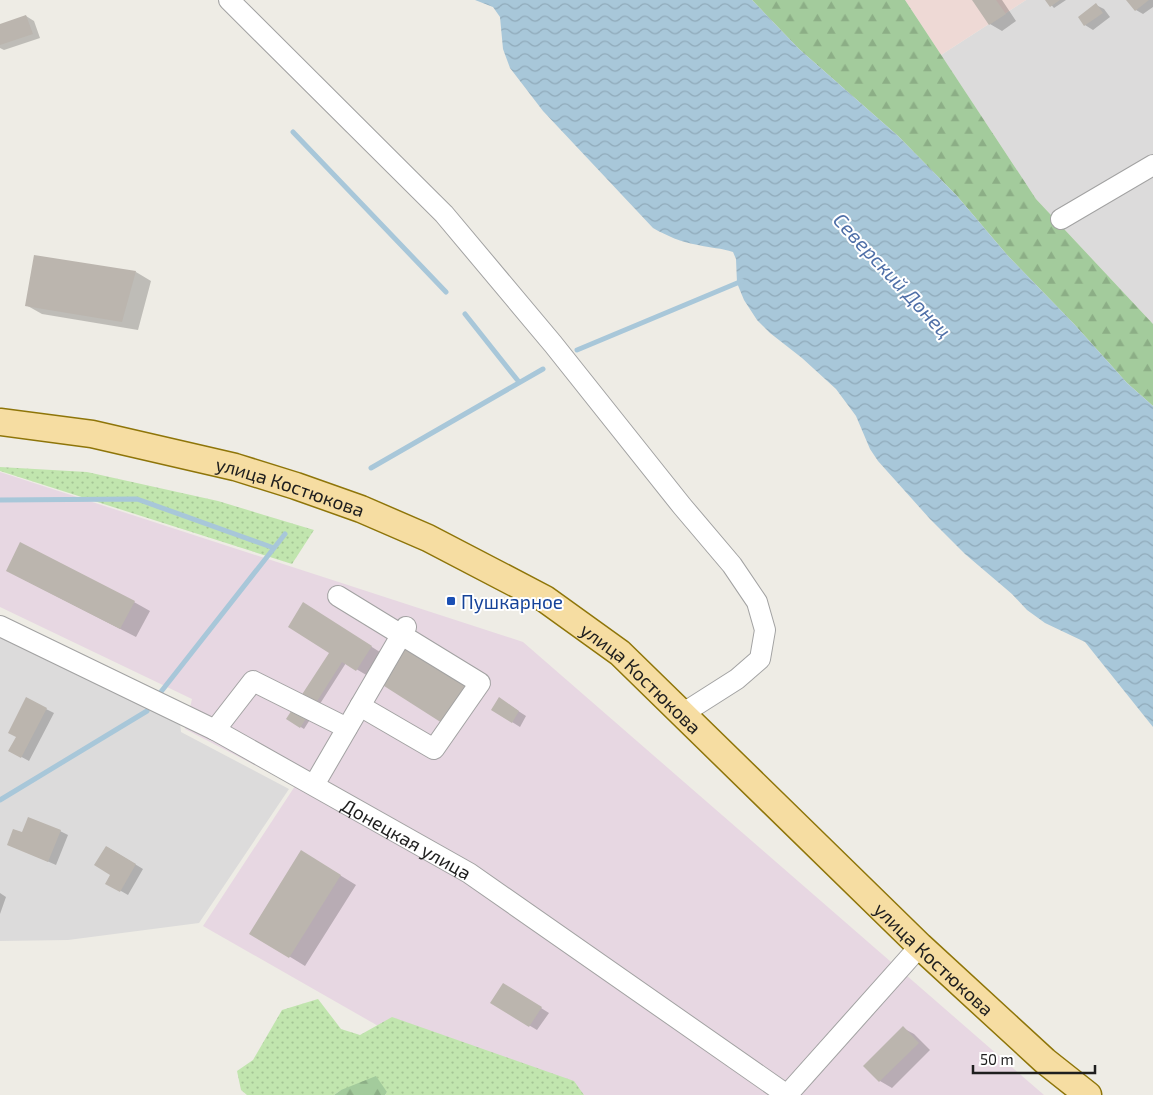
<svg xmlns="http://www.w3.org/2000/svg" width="1153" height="1095" font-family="'Exo 2',sans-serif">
<defs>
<pattern id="grass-dots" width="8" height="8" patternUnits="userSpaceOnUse" patternTransform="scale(1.25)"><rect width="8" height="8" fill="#c1e5ae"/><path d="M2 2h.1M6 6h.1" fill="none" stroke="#a5c495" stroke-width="1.8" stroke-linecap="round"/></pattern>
<pattern id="forest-firs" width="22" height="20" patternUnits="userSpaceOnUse" patternTransform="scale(1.25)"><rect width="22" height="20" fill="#a3cb9c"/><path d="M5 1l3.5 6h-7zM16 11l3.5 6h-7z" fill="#8cae86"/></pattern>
<pattern id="water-waves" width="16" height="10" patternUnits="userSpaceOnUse" patternTransform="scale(1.25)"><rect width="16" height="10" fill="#a8c7d9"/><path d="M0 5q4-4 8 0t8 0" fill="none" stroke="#90aaba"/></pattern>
</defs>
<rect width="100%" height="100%" fill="#eeece5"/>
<path fill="#dcdbdb" d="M 1026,0 L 1153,0 L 1153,324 L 1036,199 L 941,55 Z
M 0,635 L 180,723 L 181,732 L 289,789 L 199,923 L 68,940 L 0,941 Z"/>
<path fill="#eed9d5" d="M 905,0 L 1026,0 L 941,55 Z"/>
<path fill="#e7d7e2" d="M 0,472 L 523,642 L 1044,1095 L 546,1095 L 394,1035 L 203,926 L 295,786 L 185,729 L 192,699 L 0,607 Z"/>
<path fill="url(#grass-dots)" d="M 0,467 L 87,472 L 218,501 L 314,530 L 292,564 L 0,471 Z
M 318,999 L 341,1029 L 360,1035 L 392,1017 L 574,1081 L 584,1095 L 385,1095 L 387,1092 L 341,1090 L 334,1095 L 247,1095 L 241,1090 L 237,1071 L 253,1060 L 282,1010 Z"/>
<path fill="url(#forest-firs)" d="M 752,0 L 905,0 L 1036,199 L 1153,324 L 1153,406 L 1127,383 L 1074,324 L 1008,256 L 957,196 L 898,136 L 799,49 Z
M 376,1076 L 387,1092 L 385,1095 L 334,1095 L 341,1090 Z"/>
<path fill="url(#water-waves)" d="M 475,0 L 752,0 L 799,49 L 898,136 L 957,196 L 1008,256 L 1074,324 L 1127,383 L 1153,406 L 1153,727 L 1085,642 L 1045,623 L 1027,610 L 1012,594 L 965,554 L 930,519 L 878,461 L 870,449 L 856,416 L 836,389 L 802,358 L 770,333 L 757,320 L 744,300 L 737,283 L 736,259 L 733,252 C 722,248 710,248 698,245 C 681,242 667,236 653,228 L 543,111 L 510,68 L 503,49 L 500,17 L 493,7 Z"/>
<path fill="#0003" d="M 973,0 L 1002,0 L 1016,21 L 1002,31 L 990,24 Z
M 1047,0 L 1066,0 L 1054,8 Z
M 1128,0 L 1153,0 L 1153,7 L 1143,14 L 1136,10 Z
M 1096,5 L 1104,9 L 1110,17 L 1093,30 L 1085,25 L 1080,17 Z
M 26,16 L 34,21 L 40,38 L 4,50 L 0,48 L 0,25 Z
M 136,272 L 151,281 L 138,330 L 42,314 L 26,305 Z
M 23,579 L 134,602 L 150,611 L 136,637 Z
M 315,611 L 383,654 L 368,676 L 346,663 L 304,729 L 288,719 L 330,653 Z
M 506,703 L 526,716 L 520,727 L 512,722 Z
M 46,709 L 54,713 L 29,761 L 18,755 L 17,737 Z
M 60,831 L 68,835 L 56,865 L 8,844 L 23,834 Z
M 107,847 L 143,869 L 128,895 L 107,883 L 112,875 Z
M 317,861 L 356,885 L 305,966 L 251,933 Z
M 0,893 L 6,897 L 0,914 Z
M 511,989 L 549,1013 L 537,1030 L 492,1003 Z
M 903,1028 L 914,1034 L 930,1050 L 892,1088 L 880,1081 L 865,1066 Z"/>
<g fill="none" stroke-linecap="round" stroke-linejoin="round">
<path stroke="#a8c7d9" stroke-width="5" d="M 293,132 L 446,292
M 465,314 L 519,382
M 577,350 L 742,281
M 371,468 L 543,369
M 0,500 L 137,499 L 274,548
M 160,693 L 285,534
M 0,800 L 147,711"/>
</g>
<path fill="#bbb5ae" d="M 972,0 L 996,0 L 1006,14 L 989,25 Z
M 1045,0 L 1060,0 L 1050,7 Z
M 1126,0 L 1149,0 L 1135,11 Z
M 1096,3 L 1103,13 L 1084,26 L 1078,17 Z
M 26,15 L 33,34 L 0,45 L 0,24 Z
M 34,255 L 136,271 L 122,322 L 25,306 Z
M 20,542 L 135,601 L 120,629 L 6,571 Z
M 303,602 L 372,646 L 356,671 L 342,662 L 300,728 L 286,719 L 329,653 L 288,627 Z
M 405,644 L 468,685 L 442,723 L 381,684 Z
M 26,697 L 47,708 L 21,758 L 8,751 L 16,737 L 8,733 Z
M 499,697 L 519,711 L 512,723 L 491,710 Z
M 28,817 L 61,830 L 48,862 L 7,845 L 13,829 L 22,832 Z
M 106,846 L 136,864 L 120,892 L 105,884 L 110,875 L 94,865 Z
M 301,850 L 341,875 L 289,958 L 249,934 Z
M 503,983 L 542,1007 L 529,1027 L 490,1003 Z
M 903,1026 L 919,1043 L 879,1082 L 863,1066 Z"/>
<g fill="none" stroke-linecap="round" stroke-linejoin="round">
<defs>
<g id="minor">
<path d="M 229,0 L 444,214 L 553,344 L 682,506 L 732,565 L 757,602 L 765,630 L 760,659 L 737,679 L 682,714"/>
<path d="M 1061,219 L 1153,165"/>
<path d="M 338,596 L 480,683 L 434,749 L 360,706"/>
<path id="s1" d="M 0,626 L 215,730 L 469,873 L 787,1095"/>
<path d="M 215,730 L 253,681 L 347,728"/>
<path d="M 314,785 L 406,627"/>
<path d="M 787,1095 L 920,946"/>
</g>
<g id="major">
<path id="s2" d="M 0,422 L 92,434 L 235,467 L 296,486 L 361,509 L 428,538 L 545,599 L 620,653 L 920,946 L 1045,1061 L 1088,1095"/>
</g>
</defs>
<use href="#minor" stroke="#a2a2a2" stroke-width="22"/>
<use href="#major" stroke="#8e7509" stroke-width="29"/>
<use href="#minor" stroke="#fff" stroke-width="20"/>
<use href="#major" stroke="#f6dda2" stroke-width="26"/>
</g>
<rect fill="#1a4fb4" stroke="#fff" stroke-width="2" x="446" y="596" width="10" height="10" rx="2.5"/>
<g text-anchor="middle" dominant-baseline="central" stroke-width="4" stroke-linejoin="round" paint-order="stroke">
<g font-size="19" fill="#1e1e1e" stroke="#fff">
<text stroke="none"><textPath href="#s2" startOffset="298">улица Костюкова</textPath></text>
<text stroke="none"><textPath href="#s2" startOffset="702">улица Костюкова</textPath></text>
<text stroke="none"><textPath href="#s1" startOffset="459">Донецкая улица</textPath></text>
<text stroke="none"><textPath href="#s2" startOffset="1108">улица Костюкова</textPath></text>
</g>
<g font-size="19" fill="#164399" stroke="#fff" text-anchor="start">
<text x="461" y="601">Пушкарное</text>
</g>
<g font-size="20" font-style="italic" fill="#5070a8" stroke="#fff">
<text transform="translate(893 275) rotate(47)">Северский Донец</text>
</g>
</g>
<path d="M973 1065v8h122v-8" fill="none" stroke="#1e1e1e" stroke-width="2.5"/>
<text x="980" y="1065" font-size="15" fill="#1e1e1e" stroke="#ffffff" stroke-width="4" paint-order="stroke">50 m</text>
</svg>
